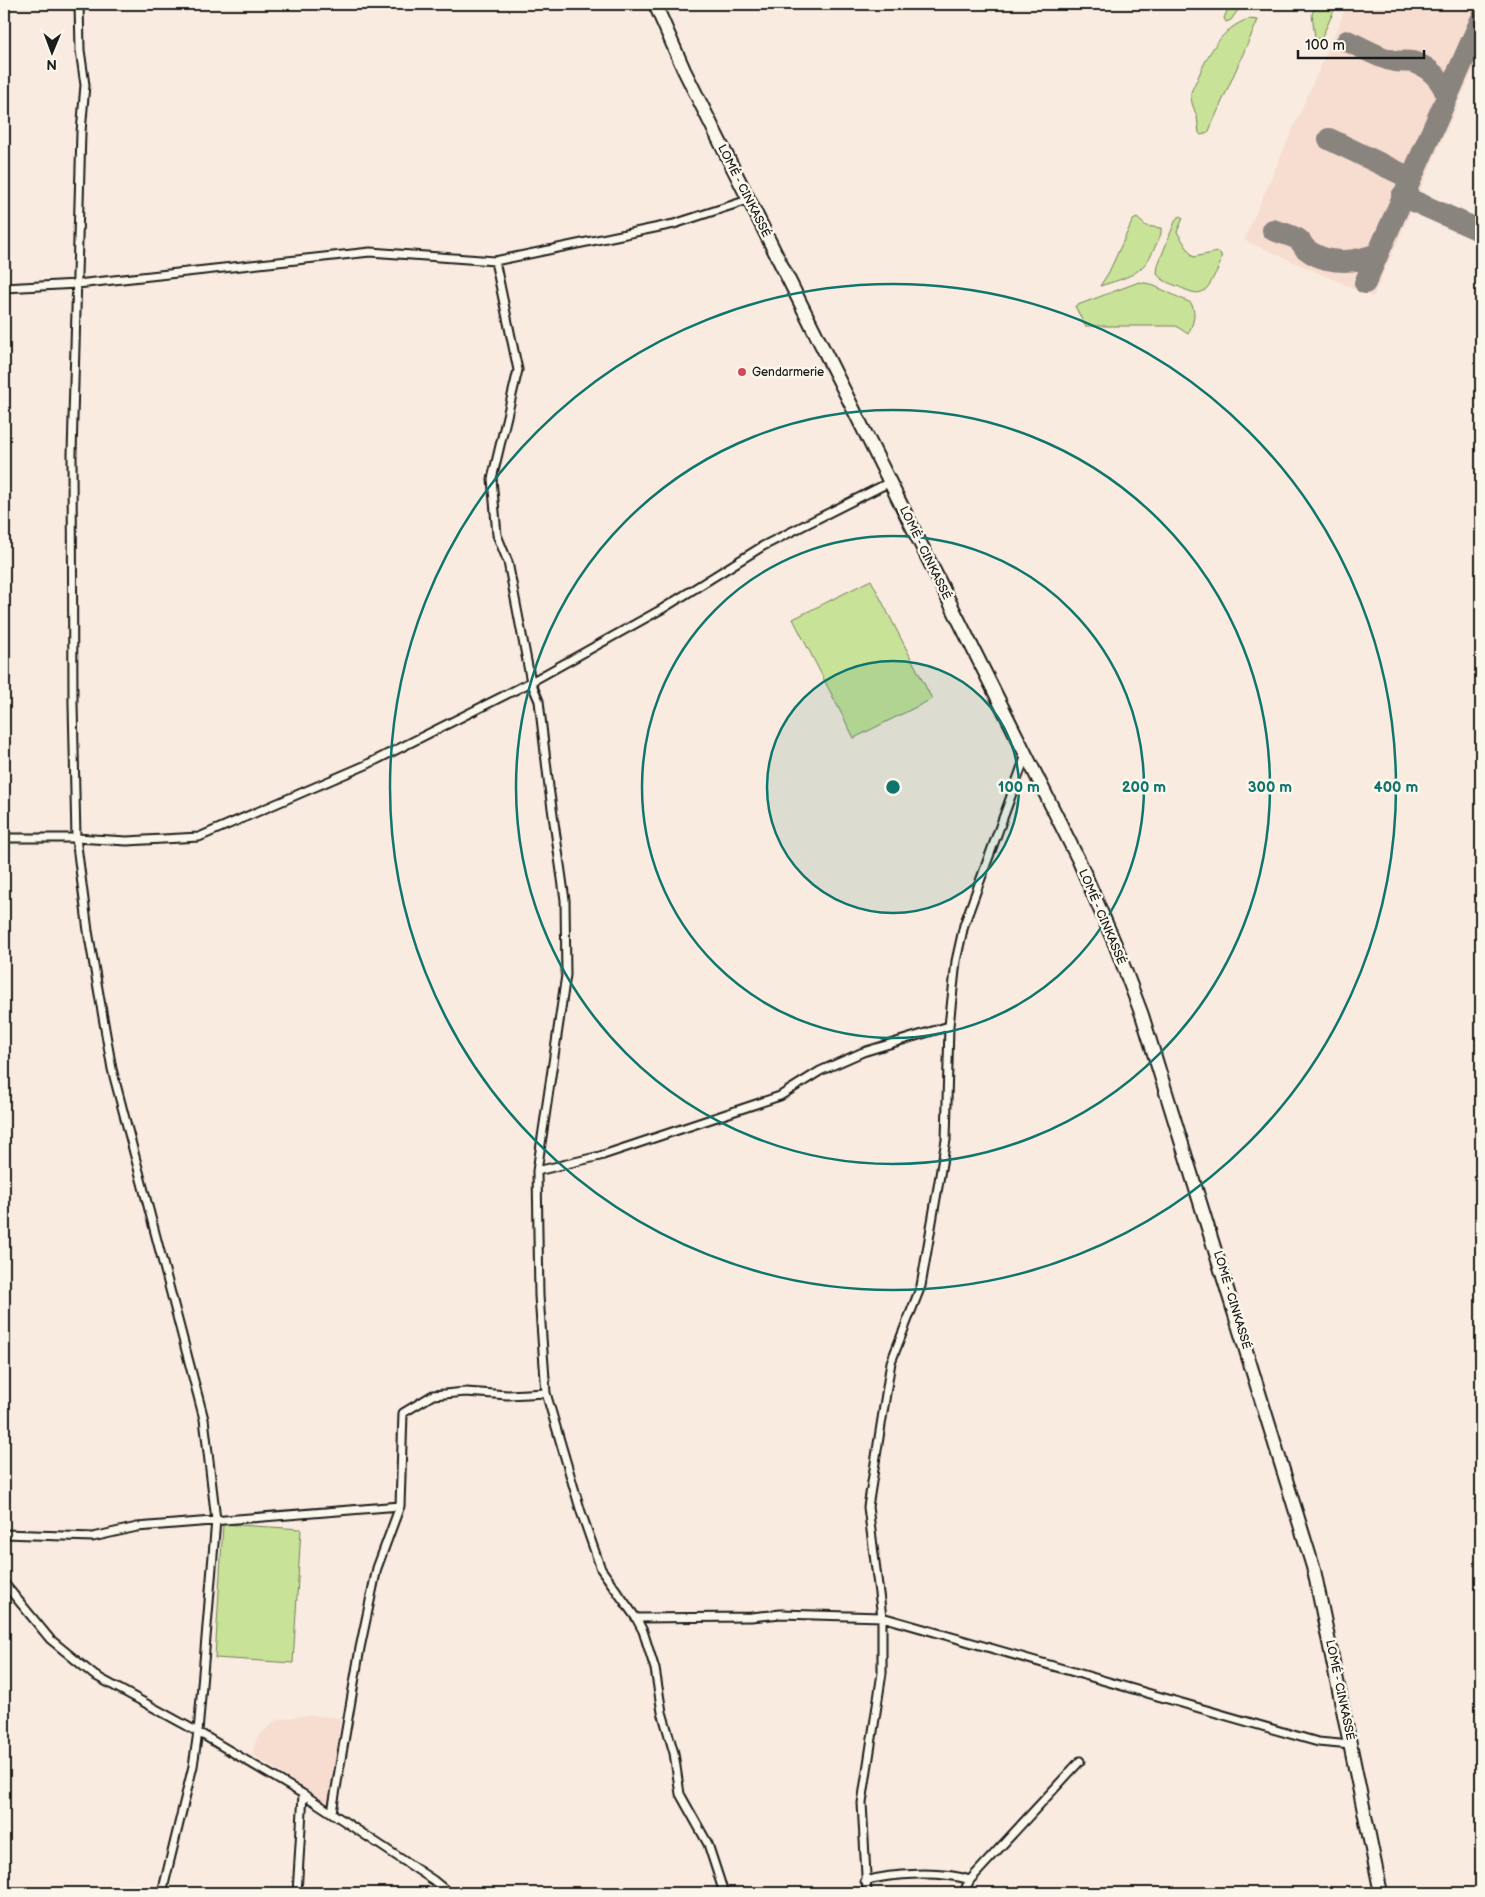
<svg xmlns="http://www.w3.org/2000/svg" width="1485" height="1897" font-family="'Balsamiq Sans',sans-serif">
<rect width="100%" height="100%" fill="#f9ebdf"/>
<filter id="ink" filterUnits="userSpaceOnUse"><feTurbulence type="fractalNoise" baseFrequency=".02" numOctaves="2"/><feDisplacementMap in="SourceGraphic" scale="10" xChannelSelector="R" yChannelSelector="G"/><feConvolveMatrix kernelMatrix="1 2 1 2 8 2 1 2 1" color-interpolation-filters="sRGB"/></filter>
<g filter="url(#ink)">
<path fill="#f7dcd0" d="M 1348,4 L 1481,4 L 1481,52 L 1373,297 L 1244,240 Z
M 307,1715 L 340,1718 L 336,1774 L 330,1805 L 252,1754 L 257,1738 L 276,1720 Z"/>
<path fill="#c8e298" stroke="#727f5a" d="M 1230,4 L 1242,4 L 1231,20 L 1226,22 L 1224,18 Z
M 1316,4 L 1337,4 L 1321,39 L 1315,38 L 1312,14 Z
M 1249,19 L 1258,20 L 1208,133 L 1201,135 L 1199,133 C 1198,128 1198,122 1197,117 C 1195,111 1192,105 1191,98 C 1190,92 1194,85 1197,80 C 1207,55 1222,27 1249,19 Z
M 1180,216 L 1183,218 L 1177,232 L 1193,257 L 1218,252 L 1221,254 C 1222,262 1218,269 1214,276 C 1204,298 1197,295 1177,286 C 1169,283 1162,281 1157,274 L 1158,265 L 1176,219 Z
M 1137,218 L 1146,226 L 1161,228 C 1162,235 1158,240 1155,247 C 1143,275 1128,277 1100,286 L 1109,272 L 1131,224 L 1133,220 Z
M 1139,282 L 1150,284 L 1191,303 C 1197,314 1193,324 1188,334 L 1176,326 L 1085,326 L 1075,306 Z
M 871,580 L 932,699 L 854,738 L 793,619 Z
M 223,1524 L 301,1529 L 293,1663 L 215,1658 Z"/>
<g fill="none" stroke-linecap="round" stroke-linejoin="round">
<path stroke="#8a847e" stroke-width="22" d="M 1347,41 C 1362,47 1378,58 1394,61 C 1400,62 1407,61 1413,62 C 1430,67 1443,81 1447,97
M 1329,139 L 1410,178
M 1402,196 L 1481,231
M 1273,230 C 1281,233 1292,235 1299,240 C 1302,242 1303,247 1306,249 C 1326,265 1355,263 1377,254
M 1365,283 L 1481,20"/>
<defs>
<path id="street" d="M 79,4 L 80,50 L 85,85 L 81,132 L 72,454 L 73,704 L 76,838 L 88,931 L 112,1069 L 204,1419 L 216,1520 L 198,1732 L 193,1766 L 162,1893
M 495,261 L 518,370 L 492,479 L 495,512 L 497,535 L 508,562 L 531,682 L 539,701 L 549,787 L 565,900 L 566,975 L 537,1171 L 539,1296 L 546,1393 L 581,1512 L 601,1569 L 636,1618 L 751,1617 L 781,1614 L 882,1617 L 1318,1742 L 1351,1745
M 4,288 L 77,284 L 370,252 L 495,261 L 674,224 L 748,200
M 4,838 L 76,838 L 127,841 L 199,837 L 366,765 L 531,682 L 662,609 L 763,546 L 890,482
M 537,1171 L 600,1156 L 780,1096 L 820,1071 L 863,1052 L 949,1026
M 4,1534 L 93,1537 L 137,1527 L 400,1506
M 4,1583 L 50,1639 L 94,1675 L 198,1732 L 303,1794 L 433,1880 L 449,1893
M 636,1618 L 643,1631 L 655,1669 L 662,1712 L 674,1753 L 680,1794 L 708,1844 L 724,1893
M 332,1812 L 360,1648 L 377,1568 L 400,1506 L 403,1413 L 433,1395 L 466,1392 L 508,1395 L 546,1393
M 865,1881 C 893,1873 943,1871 970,1880
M 297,1893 L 303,1794
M 867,1893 L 862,1803 L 882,1673 L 882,1617 L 868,1507 L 891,1362 L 921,1286 L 946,1140 L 949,1026 L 956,961 L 964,925 L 1026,755
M 963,1893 L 970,1880 L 1080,1761"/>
<path id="highway" d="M 655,4 L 684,70 L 1079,861 L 1115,944 L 1142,1015 L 1314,1570 L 1381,1893"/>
</defs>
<use href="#street" stroke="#1c1c1c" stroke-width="11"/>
<use href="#highway" stroke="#1c1c1c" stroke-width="16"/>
<use href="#street" stroke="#fbf7ec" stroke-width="7"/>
<use href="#highway" stroke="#fbf7ec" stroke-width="12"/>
</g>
</g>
<circle cx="893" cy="787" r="126" fill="#0f766e" fill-opacity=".12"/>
<g fill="none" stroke="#0f766e" stroke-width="2.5">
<circle cx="893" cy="787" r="126"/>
<circle cx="893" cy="787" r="251"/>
<circle cx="893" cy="787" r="377"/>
<circle cx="893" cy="787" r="503"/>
</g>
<circle fill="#d1495b" stroke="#fbf7ec" stroke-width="2" cx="742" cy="372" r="5"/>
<g text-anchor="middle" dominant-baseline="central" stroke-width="5" stroke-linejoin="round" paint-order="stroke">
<g font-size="12" fill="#1c1c1c" stroke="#fbf7ec">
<text transform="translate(744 191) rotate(63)">LOMÉ - CINKASSÉ</text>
<text transform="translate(925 553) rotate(64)">LOMÉ - CINKASSÉ</text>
<text transform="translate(1102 917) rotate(67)">LOMÉ - CINKASSÉ</text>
<text transform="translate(1232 1300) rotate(73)">LOMÉ - CINKASSÉ</text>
<text transform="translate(1340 1690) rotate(78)">LOMÉ - CINKASSÉ</text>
</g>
<g font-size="12" fill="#1c1c1c" stroke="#fbf7ec" text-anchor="start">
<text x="752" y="372">Gendarmerie</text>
</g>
</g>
<circle cx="893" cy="787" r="8" fill="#0f766e" stroke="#fbf7ec" stroke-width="2.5"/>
<g font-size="15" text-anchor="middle" font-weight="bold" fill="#0f766e" stroke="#fbf7ec" stroke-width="5" stroke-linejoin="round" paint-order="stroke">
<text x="1019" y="792">100 m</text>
<text x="1144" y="792">200 m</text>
<text x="1270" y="792">300 m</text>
<text x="1396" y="792">400 m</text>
</g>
<rect width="1485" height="1897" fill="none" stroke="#fbf7ec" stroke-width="20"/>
<rect x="10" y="10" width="1465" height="1877" fill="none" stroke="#1c1c1c" stroke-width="2" filter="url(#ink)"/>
<g transform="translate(52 52) rotate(181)" stroke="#fbf7ec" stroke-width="4" paint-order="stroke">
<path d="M0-4L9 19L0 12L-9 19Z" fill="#1c1c1c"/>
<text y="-8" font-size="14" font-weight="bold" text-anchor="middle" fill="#1c1c1c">N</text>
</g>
<path d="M1298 50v8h126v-8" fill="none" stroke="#1c1c1c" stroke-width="2.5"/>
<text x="1305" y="50" font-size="15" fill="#1c1c1c" stroke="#fbf7ec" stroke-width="4" paint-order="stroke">100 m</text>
</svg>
